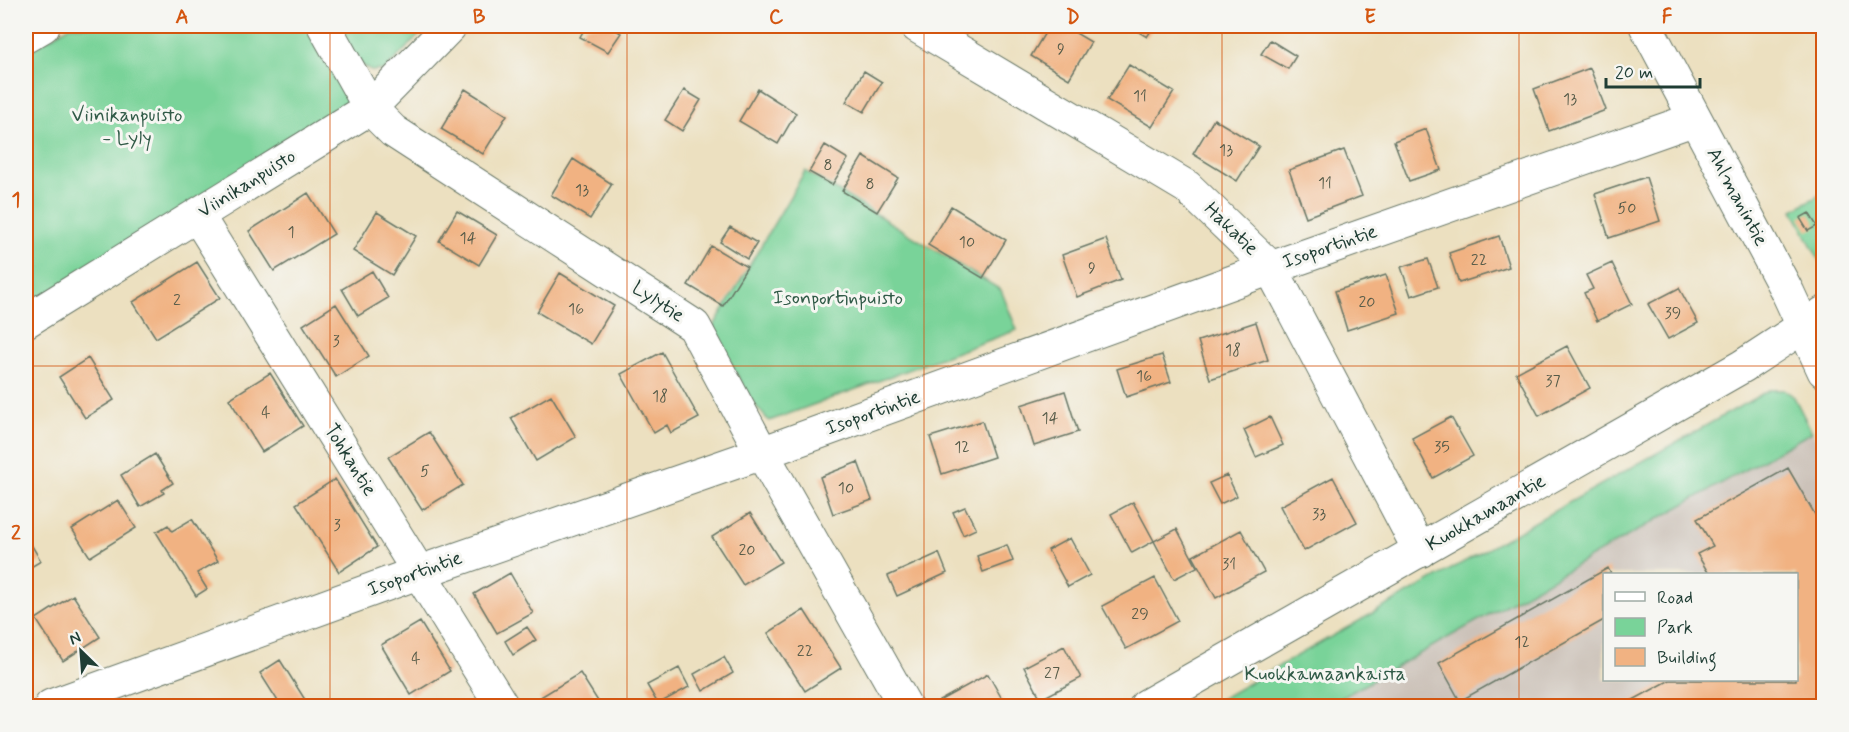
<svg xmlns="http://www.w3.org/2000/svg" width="1849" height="732" font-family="Mynerve,sans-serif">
<rect width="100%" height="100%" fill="#f6f6f2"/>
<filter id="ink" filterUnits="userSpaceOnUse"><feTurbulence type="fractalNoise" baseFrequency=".0167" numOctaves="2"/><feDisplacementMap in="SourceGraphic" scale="12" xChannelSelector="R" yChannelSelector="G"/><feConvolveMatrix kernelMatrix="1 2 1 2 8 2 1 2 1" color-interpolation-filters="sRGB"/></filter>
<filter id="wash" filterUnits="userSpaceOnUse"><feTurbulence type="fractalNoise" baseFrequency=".008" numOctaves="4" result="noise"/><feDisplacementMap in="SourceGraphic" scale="24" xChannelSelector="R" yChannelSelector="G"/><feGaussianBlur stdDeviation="1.35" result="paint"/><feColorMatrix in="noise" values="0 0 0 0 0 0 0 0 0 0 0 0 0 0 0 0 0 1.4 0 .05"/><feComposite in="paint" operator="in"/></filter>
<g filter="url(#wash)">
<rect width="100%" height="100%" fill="#ece0c0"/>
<path fill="#ccc2b9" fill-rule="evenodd" d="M 1812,432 L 1824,453 L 1823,706 L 1327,706 ZM 1604,574 L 1796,574 L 1796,680 L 1604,680 Z"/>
<path fill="#79d399" stroke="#4c8866" stroke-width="1.5" d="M 70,26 L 308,26 L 353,99 L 26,307 L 26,53 Z
M 335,26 L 428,26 L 385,70 L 371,71 L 355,60 Z
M 805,171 L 1001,290 L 1017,330 L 769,421 L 751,400 L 712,329 Z
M 1823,193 L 1823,268 L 1793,210 Z
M 1769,390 L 1785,390 L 1794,397 L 1812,432 L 1327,706 L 1208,706 Z"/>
<g id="blocks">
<path fill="#f1b282" d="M 586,26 L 609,26 L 621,33 L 608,52 L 580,37 Z
M 1049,26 L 1064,26 L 1091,42 L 1069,79 L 1031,56 Z
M 1133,26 L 1154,26 L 1147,37 L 1132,28 Z
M 1270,40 L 1296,56 L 1288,69 L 1261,54 Z
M 1129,65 L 1174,92 L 1152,127 L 1107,100 Z
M 1590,68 L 1606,110 L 1549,131 L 1534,89 Z
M 864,71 L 882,82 L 864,112 L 846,102 Z
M 465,89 L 507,115 L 483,154 L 441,129 Z
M 758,89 L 796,113 L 778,144 L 739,121 Z
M 684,90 L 701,100 L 682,131 L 665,120 Z
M 1214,119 L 1259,146 L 1237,181 L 1193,154 Z
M 1426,129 L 1441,170 L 1409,181 L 1394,141 Z
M 825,145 L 848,159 L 832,185 L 809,172 Z
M 1344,150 L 1362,196 L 1306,217 L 1289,170 Z
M 863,156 L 898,178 L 877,212 L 842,191 Z
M 573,159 L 612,184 L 590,219 L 551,195 Z
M 1646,177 L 1660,221 L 1609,238 L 1595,194 Z
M 308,193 L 334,234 L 274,271 L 249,231 Z
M 951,206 L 1006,240 L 983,278 L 928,245 Z
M 457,211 L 497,235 L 479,265 L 439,241 Z
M 377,212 L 416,236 L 392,275 L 353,251 Z
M 1809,213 L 1817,226 L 1808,231 L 1800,218 Z
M 730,227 L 757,243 L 747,259 L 720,242 Z
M 1499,236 L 1509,267 L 1459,283 L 1449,253 Z
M 1106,239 L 1121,280 L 1077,297 L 1062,255 Z
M 711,246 L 747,267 L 723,306 L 688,285 Z
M 1428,259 L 1438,287 L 1411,296 L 1401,267 Z
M 197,262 L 220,298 L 156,338 L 133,302 Z
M 1612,263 L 1632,304 L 1597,321 L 1584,293 L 1593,289 L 1586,275 Z
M 372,271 L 388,298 L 358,316 L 342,289 Z
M 560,273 L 614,306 L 591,344 L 537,312 Z
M 1386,275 L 1399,313 L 1347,330 L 1335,291 Z
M 1679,288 L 1698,323 L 1668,339 L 1648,304 Z
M 336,304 L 369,356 L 336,377 L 303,325 Z
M 1256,322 L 1268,360 L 1210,379 L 1198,341 Z
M 1567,346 L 1590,388 L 1539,416 L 1516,373 Z
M 662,352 L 699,418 L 671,433 L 667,425 L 654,433 L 621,374 Z
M 1162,355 L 1171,382 L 1126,397 L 1117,369 Z
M 88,358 L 114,400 L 85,418 L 59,377 Z
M 270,373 L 303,426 L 262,452 L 229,399 Z
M 1065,391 L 1078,432 L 1034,446 L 1021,405 Z
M 551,395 L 576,437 L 536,461 L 511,418 Z
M 1270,417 L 1283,445 L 1256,457 L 1244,430 Z
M 1451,417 L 1473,456 L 1433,478 L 1412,438 Z
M 982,421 L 994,457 L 942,474 L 930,437 Z
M 429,432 L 463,485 L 422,510 L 388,457 Z
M 155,454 L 173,483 L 162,490 L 164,493 L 140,507 L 121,475 Z
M 858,462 L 872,500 L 833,514 L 820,477 Z
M 1788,468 L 1824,530 L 1824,706 L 1622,706 L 1670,680 L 1796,680 L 1796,574 L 1709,574 L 1697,554 L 1713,546 L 1697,519 Z
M 1227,475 L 1237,496 L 1220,504 L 1209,483 Z
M 1333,477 L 1357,522 L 1304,551 L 1280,506 Z
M 335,479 L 377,547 L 339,572 L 296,504 Z
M 118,500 L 136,528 L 90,557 L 72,529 Z
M 1133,502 L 1154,541 L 1132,553 L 1111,514 Z
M 965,507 L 976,529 L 963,535 L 953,512 Z
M 750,513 L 781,562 L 743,585 L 712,537 Z
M 192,519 L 218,561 L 197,573 L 207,589 L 196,596 L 156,532 L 168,525 L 172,531 Z
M 1177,529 L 1197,567 L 1174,579 L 1154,541 Z
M 1241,530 L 1264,572 L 1216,598 L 1193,556 Z
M 26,536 L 41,561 L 26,570 Z
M 1070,538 L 1090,575 L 1068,587 L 1048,550 Z
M 1007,545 L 1013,561 L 983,572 L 977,556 Z
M 939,553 L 947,573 L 897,596 L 888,576 Z
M 1608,568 L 1611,574 L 1604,574 L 1604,620 L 1460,701 L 1439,663 Z
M 510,573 L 533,613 L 497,633 L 474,594 Z
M 1155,578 L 1178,621 L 1126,649 L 1102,606 Z
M 73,595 L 100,637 L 63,661 L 36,619 Z
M 804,610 L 841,668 L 805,691 L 768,633 Z
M 420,622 L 450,671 L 411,695 L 381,645 Z
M 527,627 L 536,640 L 513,655 L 505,641 Z
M 1064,646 L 1081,678 L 1041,699 L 1024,667 Z
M 724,657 L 733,673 L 703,691 L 694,674 Z
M 280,660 L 309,706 L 281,706 L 260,673 Z
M 679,668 L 689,687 L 658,704 L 647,685 Z
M 580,673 L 601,706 L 545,706 L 539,698 Z
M 988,674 L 1006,706 L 942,706 L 939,701 Z"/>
</g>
</g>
<g filter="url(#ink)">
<use href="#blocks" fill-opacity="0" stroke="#677665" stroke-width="1.5"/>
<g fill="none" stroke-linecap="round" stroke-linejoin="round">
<defs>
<path id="minor" d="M 324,26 L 370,108 L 393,131 L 694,326 L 762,453 L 905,706
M 917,26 L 1187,187 L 1271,268 L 1420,551
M 1646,26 L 1788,293 L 1824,371
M 26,36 L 43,26
M 197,215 L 502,706
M 26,321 L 370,108 L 450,26
M 51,706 L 420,572 L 762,453 L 1271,268 L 1695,119"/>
<path id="major" d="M 1146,706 L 1743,366 L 1824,313"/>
</defs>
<use href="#minor" stroke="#677665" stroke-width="35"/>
<use href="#major" stroke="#677665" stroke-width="35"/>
<use href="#minor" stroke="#fff" stroke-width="33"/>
<use href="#major" stroke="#fff" stroke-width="33"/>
</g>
</g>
<path fill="none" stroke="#d45610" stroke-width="1.5" stroke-opacity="0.55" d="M 330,26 L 330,706M 627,26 L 627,706M 924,26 L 924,706M 1222,26 L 1222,706M 1519,26 L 1519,706M 26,366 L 1824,366"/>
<g text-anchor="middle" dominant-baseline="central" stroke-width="6" stroke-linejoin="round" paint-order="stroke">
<g font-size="16" fill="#545a48">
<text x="1061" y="49">9</text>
<text x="1140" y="96">11</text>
<text x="1570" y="99">13</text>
<text x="1226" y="150">13</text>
<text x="828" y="165">8</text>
<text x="1325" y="183">11</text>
<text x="870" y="184">8</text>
<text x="582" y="190">13</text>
<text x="1627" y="208">50</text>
<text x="291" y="232">1</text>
<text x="468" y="238">14</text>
<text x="967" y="242">10</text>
<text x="1479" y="260">22</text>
<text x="1092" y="268">9</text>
<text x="177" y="300">2</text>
<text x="1367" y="302">20</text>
<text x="576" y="309">16</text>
<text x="1673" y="313">39</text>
<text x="336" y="341">3</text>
<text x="1233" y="350">18</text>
<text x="1144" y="376">16</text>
<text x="1553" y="381">37</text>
<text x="660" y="396">18</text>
<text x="266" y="412">4</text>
<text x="1050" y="418">14</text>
<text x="962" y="447">12</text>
<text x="1442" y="447">35</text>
<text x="425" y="471">5</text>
<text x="846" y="488">10</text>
<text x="1319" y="514">33</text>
<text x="337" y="525">3</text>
<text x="747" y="550">20</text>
<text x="1229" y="564">31</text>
<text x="1140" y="614">29</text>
<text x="1522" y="642">12</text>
<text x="805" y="651">22</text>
<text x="416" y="658">4</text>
<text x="1052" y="673">27</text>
</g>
<g font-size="20" fill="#315b48" stroke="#f6f6f2">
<text x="127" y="115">Viinikanpuisto<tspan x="127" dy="23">- Lyly</tspan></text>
<text x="838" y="298">Isonportinpuisto</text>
<text x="1325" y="674">Kuokkamaankaista</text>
</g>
<g font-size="20" fill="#1f3d34" stroke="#f6f6f2">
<text transform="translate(247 184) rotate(-32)">Viinikanpuisto</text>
<text transform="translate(1737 197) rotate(62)">Ahlmanintie</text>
<text transform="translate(1231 229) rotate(44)">Hakatie</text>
<text transform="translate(1330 247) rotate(-19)">Isoportintie</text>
<text transform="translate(658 302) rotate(33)">Lylytie</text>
<text transform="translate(873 413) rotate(-20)">Isoportintie</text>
<text transform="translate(350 460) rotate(58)">Tohkantie</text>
<text transform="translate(1486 513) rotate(-30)">Kuokkamaantie</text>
<text transform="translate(415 574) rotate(-20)">Isoportintie</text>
</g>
</g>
<rect width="1849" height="732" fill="none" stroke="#f6f6f2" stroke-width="66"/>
<rect x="1603" y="573" width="195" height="108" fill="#f6f6f2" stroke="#a0aca6" stroke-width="1.5"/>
<rect x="1615" y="592" width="30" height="9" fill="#ffffff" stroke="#a0aca6" stroke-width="1.5"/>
<text x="1657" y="603" font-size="18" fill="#1f3d34">Road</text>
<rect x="1615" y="618" width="30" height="18" fill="#79d399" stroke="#a0aca6" stroke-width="1.5"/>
<text x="1657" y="633" font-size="18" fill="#1f3d34">Park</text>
<rect x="1615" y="648" width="30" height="18" fill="#f1b282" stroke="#a0aca6" stroke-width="1.5"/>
<text x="1657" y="663" font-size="18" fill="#1f3d34">Building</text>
<g transform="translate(81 651) rotate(335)" stroke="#f6f6f2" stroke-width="4.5" paint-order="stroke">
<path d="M0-4.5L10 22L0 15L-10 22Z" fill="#1f3d34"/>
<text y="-9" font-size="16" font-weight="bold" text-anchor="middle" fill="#1f3d34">N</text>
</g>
<path d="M1606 78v9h94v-9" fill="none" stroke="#1f3d34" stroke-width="3"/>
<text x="1615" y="78" font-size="18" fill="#1f3d34" stroke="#f6f6f2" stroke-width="4.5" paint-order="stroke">20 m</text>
<rect x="33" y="33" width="1783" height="666" fill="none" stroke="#d45610" stroke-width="2"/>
<g font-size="20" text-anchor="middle" font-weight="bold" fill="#d45610">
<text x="182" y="23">A</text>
<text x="479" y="23">B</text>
<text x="776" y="23">C</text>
<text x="1073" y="23">D</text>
<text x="1370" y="23">E</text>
<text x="1667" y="23">F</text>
<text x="16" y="206">1</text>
<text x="16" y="539">2</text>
</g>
</svg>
